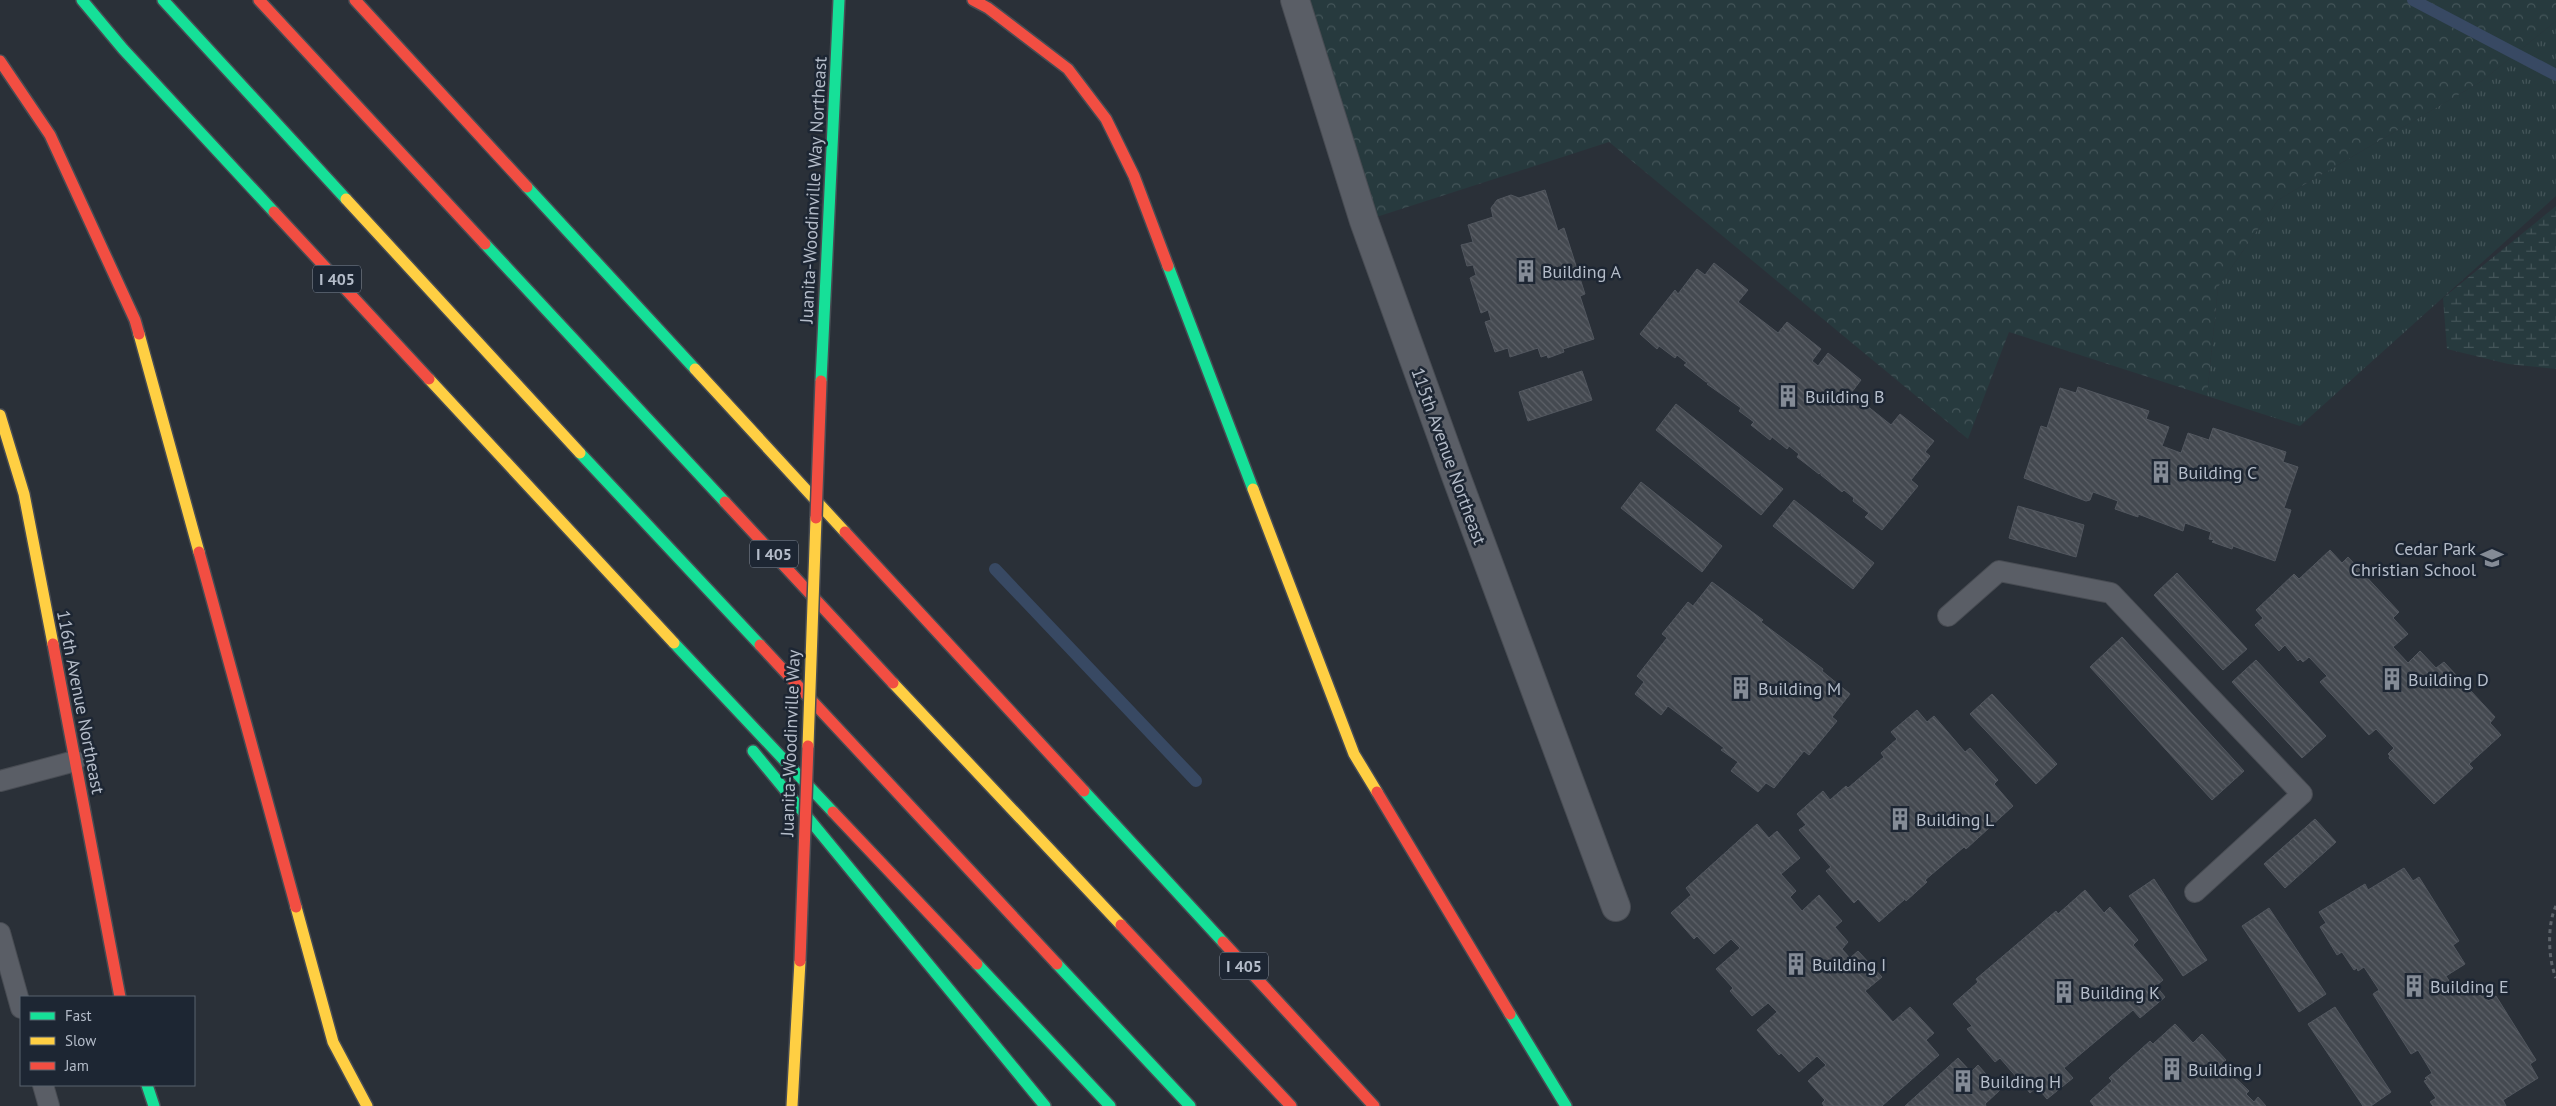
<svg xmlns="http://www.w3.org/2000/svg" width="2556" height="1106" font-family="'PT Sans',sans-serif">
<defs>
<pattern id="grass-tufts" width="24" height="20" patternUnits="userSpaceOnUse" patternTransform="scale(1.25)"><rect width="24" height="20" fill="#273a3e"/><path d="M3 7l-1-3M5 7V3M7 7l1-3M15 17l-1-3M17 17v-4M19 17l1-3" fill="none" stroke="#445559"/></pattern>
<pattern id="forest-crowns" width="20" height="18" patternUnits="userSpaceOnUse" patternTransform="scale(1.25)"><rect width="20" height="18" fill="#273a3e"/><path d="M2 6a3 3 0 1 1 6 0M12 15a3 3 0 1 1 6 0" fill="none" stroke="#445559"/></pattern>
<pattern id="wetland-marsh" width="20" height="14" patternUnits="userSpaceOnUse" patternTransform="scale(1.25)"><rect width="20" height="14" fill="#273a3e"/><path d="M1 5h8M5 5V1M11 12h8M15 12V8" fill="none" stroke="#445559"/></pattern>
<pattern id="building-back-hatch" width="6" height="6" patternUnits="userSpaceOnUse" patternTransform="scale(1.25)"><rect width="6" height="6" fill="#444950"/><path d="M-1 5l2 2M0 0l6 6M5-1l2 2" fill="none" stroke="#5d6168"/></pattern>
</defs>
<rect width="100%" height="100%" fill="#2a3038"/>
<path fill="url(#grass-tufts)" d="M 2556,21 L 2556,196 L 2300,426 L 2207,396 L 2218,287 L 2278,200 L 2482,81 Z"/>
<path fill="url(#forest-crowns)" d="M 1295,0 L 2556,0 L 2556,21 L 2482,81 L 2278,200 L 2218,287 L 2207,396 L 2009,332 L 1968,439 L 1609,142 L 1364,221 Z"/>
<path fill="url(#wetland-marsh)" d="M 2556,206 L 2556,369 L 2508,364 L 2447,349 L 2443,298 Z"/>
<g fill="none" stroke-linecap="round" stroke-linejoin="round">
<path stroke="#384963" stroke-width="12" d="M 2413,0 L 2556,75
M 995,569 L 1196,781"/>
</g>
<path fill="url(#building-back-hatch)" stroke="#52575f" d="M 1545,190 L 1558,231 L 1564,228 L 1585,294 L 1580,296 L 1594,339 L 1563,349 L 1564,352 L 1548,358 L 1547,355 L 1541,357 L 1538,348 L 1510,357 L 1508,348 L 1495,352 L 1485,322 L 1491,320 L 1488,310 L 1481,313 L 1470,278 L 1476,275 L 1473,265 L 1467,266 L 1461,245 L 1473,242 L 1468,225 L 1493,217 L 1491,208 L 1497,200 L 1511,195 L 1519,198 Z
M 1714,263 L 1748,290 L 1738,302 L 1778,333 L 1787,322 L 1821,349 L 1812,361 L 1818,366 L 1828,353 L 1861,380 L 1851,393 L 1891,425 L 1900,414 L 1934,441 L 1925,452 L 1930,456 L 1911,480 L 1918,486 L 1882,530 L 1865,517 L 1869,513 L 1853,501 L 1854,498 L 1844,490 L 1842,492 L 1821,475 L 1821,472 L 1819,474 L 1797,457 L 1799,454 L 1789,446 L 1787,449 L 1772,437 L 1770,440 L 1751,425 L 1754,422 L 1739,411 L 1741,408 L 1707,384 L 1710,382 L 1706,382 L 1684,365 L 1687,363 L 1677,355 L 1675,358 L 1659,346 L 1657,349 L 1640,334 L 1675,290 L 1678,294 L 1697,269 L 1705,275 Z
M 1582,371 L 1592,400 L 1528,421 L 1519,392 Z
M 2078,387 L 2149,411 L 2146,419 L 2169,427 L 2162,446 L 2181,453 L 2188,433 L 2209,440 L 2213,428 L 2286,452 L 2283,462 L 2298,467 L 2284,508 L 2291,510 L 2275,561 L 2233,546 L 2232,549 L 2212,542 L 2214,540 L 2209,539 L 2211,532 L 2185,523 L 2183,531 L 2138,514 L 2138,517 L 2115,509 L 2118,501 L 2093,492 L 2090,500 L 2086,501 L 2024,478 L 2041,426 L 2047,428 L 2060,388 L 2076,393 Z
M 1676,404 L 1783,489 L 1761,515 L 1656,430 Z
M 1641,482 L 1722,546 L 1702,572 L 1621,508 Z
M 1794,500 L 1874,563 L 1853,589 L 1773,526 Z
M 2018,506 L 2084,525 L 2076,557 L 2009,538 Z
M 2330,550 L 2342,563 L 2348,557 L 2399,612 L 2393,618 L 2408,634 L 2393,647 L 2408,663 L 2420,651 L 2436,668 L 2444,662 L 2495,717 L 2490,723 L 2501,735 L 2469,764 L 2473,768 L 2434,804 L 2389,758 L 2390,756 L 2388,754 L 2394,748 L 2376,729 L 2369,735 L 2320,682 L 2327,676 L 2309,657 L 2303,662 L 2300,659 L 2298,661 L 2285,645 L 2279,651 L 2255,625 L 2263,618 L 2256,610 L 2294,574 L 2299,579 Z
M 2177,573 L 2247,649 L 2223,670 L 2154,595 Z
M 1712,582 L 1763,620 L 1761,622 L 1823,669 L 1822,671 L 1850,694 L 1832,717 L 1837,721 L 1809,755 L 1804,751 L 1774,788 L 1766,783 L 1758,792 L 1731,771 L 1738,762 L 1721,750 L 1724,748 L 1668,706 L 1661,715 L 1635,694 L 1644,682 L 1637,676 L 1667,638 L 1662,634 L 1688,602 L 1693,606 Z
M 2122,637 L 2244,771 L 2212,800 L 2090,667 Z
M 2256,660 L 2326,736 L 2302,758 L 2232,682 Z
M 1992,694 L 2057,764 L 2036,784 L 1970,714 Z
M 1917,710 L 1927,722 L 1934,716 L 1965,752 L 1970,748 L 1998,780 L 1994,784 L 2013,806 L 1966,849 L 1964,847 L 1925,880 L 1927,882 L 1906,901 L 1905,899 L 1879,922 L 1858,899 L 1854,903 L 1826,871 L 1831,867 L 1799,830 L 1806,825 L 1797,814 L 1823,791 L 1830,800 L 1846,786 L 1848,788 L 1884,757 L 1881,753 L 1897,739 L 1891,732 Z
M 2315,819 L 2336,842 L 2285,888 L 2264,864 Z
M 1757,824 L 1769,838 L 1777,831 L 1800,858 L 1781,874 L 1796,891 L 1790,897 L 1802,911 L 1819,895 L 1842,921 L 1835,927 L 1848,942 L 1842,949 L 1850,958 L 1858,951 L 1882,977 L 1865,991 L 1893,1022 L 1910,1007 L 1934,1033 L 1926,1040 L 1939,1055 L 1882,1106 L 1824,1106 L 1822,1103 L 1825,1100 L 1808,1081 L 1826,1065 L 1817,1056 L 1799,1072 L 1781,1053 L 1779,1055 L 1757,1030 L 1777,1012 L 1768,1003 L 1752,1016 L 1730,991 L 1733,988 L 1716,969 L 1740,948 L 1731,939 L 1714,954 L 1697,936 L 1694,939 L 1671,913 L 1691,895 L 1686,888 Z
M 2404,868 L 2413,881 L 2419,877 L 2459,941 L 2453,945 L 2465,964 L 2446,976 L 2457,993 L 2476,981 L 2488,1001 L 2496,996 L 2536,1060 L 2530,1064 L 2538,1078 L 2503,1100 L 2506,1106 L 2433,1106 L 2430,1102 L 2436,1098 L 2424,1081 L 2427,1080 L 2425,1078 L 2432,1073 L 2418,1050 L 2411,1054 L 2373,994 L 2379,990 L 2364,967 L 2358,971 L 2357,968 L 2354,970 L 2342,952 L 2337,955 L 2320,927 L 2326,923 L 2319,912 L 2365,884 L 2368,890 Z
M 2154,879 L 2207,960 L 2183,976 L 2129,896 Z
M 2085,890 L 2104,913 L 2110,907 L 2138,940 L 2133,945 L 2163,980 L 2156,986 L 2165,997 L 2140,1018 L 2133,1010 L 2064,1068 L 2073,1078 L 2047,1099 L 2037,1087 L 2030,1093 L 2000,1058 L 1995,1062 L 1967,1029 L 1972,1026 L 1953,1004 L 1978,982 L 1976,979 L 2056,911 L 2058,914 Z
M 2269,908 L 2326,994 L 2299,1012 L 2242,926 Z
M 2335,1007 L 2391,1092 L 2371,1106 L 2363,1106 L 2308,1024 Z
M 2175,1024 L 2193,1043 L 2202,1034 L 2226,1060 L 2221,1064 L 2249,1091 L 2246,1094 L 2254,1102 L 2258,1097 L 2266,1106 L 2094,1106 L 2090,1101 L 2112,1081 L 2109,1078 L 2150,1041 L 2153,1044 Z
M 1958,1058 L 1971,1072 L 1978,1065 L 2000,1090 L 1985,1104 L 1986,1106 L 1905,1106 Z"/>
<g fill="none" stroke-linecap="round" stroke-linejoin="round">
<defs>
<path id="lane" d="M 1948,616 L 1999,571 L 2111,593 L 2302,794 L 2195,892
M 0,781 L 75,761
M 0,933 L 21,1008
M 43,1085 L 49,1106"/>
<path id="street" d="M 1295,0 L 1364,221 L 1456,476 L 1616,907"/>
<path id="fast" d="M 82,0 L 123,49 L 274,212
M 163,0 L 346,199
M 527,187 L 695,369
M 485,244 L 725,502
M 1168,266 L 1253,489
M 821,381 L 839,0
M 580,453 L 760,645
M 674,643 L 833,812
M 753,751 L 1045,1106
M 1084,791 L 1223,942
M 977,964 L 1110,1106
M 1057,964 L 1190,1106
M 1510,1014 L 1566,1106
M 147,1085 L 154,1106"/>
<path id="slow" d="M 346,199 L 580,453
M 139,334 L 199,552
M 695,369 L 845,532
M 429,379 L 674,643
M 0,415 L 24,494 L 53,644
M 1253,489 L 1354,754 L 1377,792
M 893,683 L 1121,925
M 296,907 L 333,1042 L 367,1106
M 792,1106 L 800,961"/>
<path id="jam" d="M 259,0 L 485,244
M 355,0 L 527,187
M 973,0 L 988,8 L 1068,69 L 1106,119 L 1134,176 L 1168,266
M 0,61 L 50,135 L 135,320 L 139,334
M 274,212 L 429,379
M 725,502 L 893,683
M 845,532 L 1084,791
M 199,552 L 296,907
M 53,644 L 120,997
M 760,645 L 1057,964
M 1377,792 L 1510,1014
M 833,812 L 977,964
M 1121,925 L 1291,1106
M 1223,942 L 1374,1106"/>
</defs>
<use href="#lane" stroke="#484c53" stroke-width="22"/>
<use href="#street" stroke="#484c53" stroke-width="30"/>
<use href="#fast" stroke="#484c53" stroke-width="14"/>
<use href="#slow" stroke="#484c53" stroke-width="14"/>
<use href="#jam" stroke="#484c53" stroke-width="14"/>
<path stroke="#5d636a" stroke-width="3" stroke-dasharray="4 4" stroke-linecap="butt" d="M 2556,906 C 2547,924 2548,959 2556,978"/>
<use href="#lane" stroke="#5a5e66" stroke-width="20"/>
<use href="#street" stroke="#5a5e66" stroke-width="28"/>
<use href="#fast" stroke="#16e098" stroke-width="11"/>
<use href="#slow" stroke="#ffcf43" stroke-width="11"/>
<use href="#jam" stroke="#f24e42" stroke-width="11"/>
<defs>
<path id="slow-bridge" d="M 808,746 L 816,518"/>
<path id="jam-bridge" d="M 816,518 L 821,381
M 800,961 L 808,746"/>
</defs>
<use href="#slow-bridge" stroke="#484c53" stroke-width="14" stroke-linecap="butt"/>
<use href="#jam-bridge" stroke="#484c53" stroke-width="14" stroke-linecap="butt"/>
<use href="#slow-bridge" stroke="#ffcf43" stroke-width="11"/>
<use href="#jam-bridge" stroke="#f24e42" stroke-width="11"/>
</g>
<defs>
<symbol id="building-bare" viewBox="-9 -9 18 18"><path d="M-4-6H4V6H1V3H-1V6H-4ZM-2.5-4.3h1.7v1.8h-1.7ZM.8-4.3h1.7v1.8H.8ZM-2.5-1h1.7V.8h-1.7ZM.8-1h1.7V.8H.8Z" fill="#848b96" stroke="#1d2633" stroke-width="2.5" paint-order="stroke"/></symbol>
<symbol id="school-bare" viewBox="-9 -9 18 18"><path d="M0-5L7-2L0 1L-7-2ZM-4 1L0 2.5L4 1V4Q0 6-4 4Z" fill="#848b96" stroke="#1d2633" stroke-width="2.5" paint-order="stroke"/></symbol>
</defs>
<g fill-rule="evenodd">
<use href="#building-bare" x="1510" y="255" width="32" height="32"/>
<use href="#building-bare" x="1772" y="380" width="32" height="32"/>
<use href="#building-bare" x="2145" y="456" width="32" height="32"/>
<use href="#school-bare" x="2476" y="542" width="32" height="32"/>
<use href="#building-bare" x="2376" y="663" width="32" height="32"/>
<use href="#building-bare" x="1725" y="672" width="32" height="32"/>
<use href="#building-bare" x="1884" y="803" width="32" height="32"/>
<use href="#building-bare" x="1780" y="948" width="32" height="32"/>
<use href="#building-bare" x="2398" y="970" width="32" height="32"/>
<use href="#building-bare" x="2048" y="976" width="32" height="32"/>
<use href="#building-bare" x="2156" y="1053" width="32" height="32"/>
<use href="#building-bare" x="1947" y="1065" width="32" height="32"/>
</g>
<g text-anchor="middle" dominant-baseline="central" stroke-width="5" stroke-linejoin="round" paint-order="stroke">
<g fill="#1d2633" stroke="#878f9c" stroke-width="1">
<rect x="313" y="265.5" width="48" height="27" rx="4"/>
<rect x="750" y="540.5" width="48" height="27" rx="4"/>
<rect x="1220" y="952.5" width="48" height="27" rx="4"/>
</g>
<g font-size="16" font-weight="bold" fill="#b4bcc9">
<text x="337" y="279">I 405</text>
<text x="774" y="554">I 405</text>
<text x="1244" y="966">I 405</text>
</g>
<g font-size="18" fill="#b4bcc9" stroke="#1d2633">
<text transform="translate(813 190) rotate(-87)">Juanita-Woodinville Way Northeast</text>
<text transform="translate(1449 456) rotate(70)">115th Avenue Northeast</text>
<text transform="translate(81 702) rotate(79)">116th Avenue Northeast</text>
<text transform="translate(790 743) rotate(-88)">Juanita-Woodinville Way</text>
</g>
<g font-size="18" fill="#b4bcc9" stroke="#1d2633" text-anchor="start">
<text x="1542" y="271">Building A</text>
<text x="1805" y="396">Building B</text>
<text x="2178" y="472">Building C</text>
<text x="2476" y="548" text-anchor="end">Cedar Park<tspan x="2476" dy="21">Christian School</tspan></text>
<text x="2408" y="679">Building D</text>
<text x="1758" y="688">Building M</text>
<text x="1916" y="819">Building L</text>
<text x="1812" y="964">Building I</text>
<text x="2430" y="986">Building E</text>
<text x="2080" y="992">Building K</text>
<text x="2188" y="1069">Building J</text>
<text x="1980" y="1081">Building H</text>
</g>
</g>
<rect x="20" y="996" width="175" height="90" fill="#1d2633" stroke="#59626f"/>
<rect x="30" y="1012" width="25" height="8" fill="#16e098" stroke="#59626f"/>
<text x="65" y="1021" font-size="15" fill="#b4bcc9">Fast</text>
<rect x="30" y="1037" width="25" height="8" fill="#ffcf43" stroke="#59626f"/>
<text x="65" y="1046" font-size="15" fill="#b4bcc9">Slow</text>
<rect x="30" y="1062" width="25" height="8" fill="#f24e42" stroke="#59626f"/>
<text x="65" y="1071" font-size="15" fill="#b4bcc9">Jam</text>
</svg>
